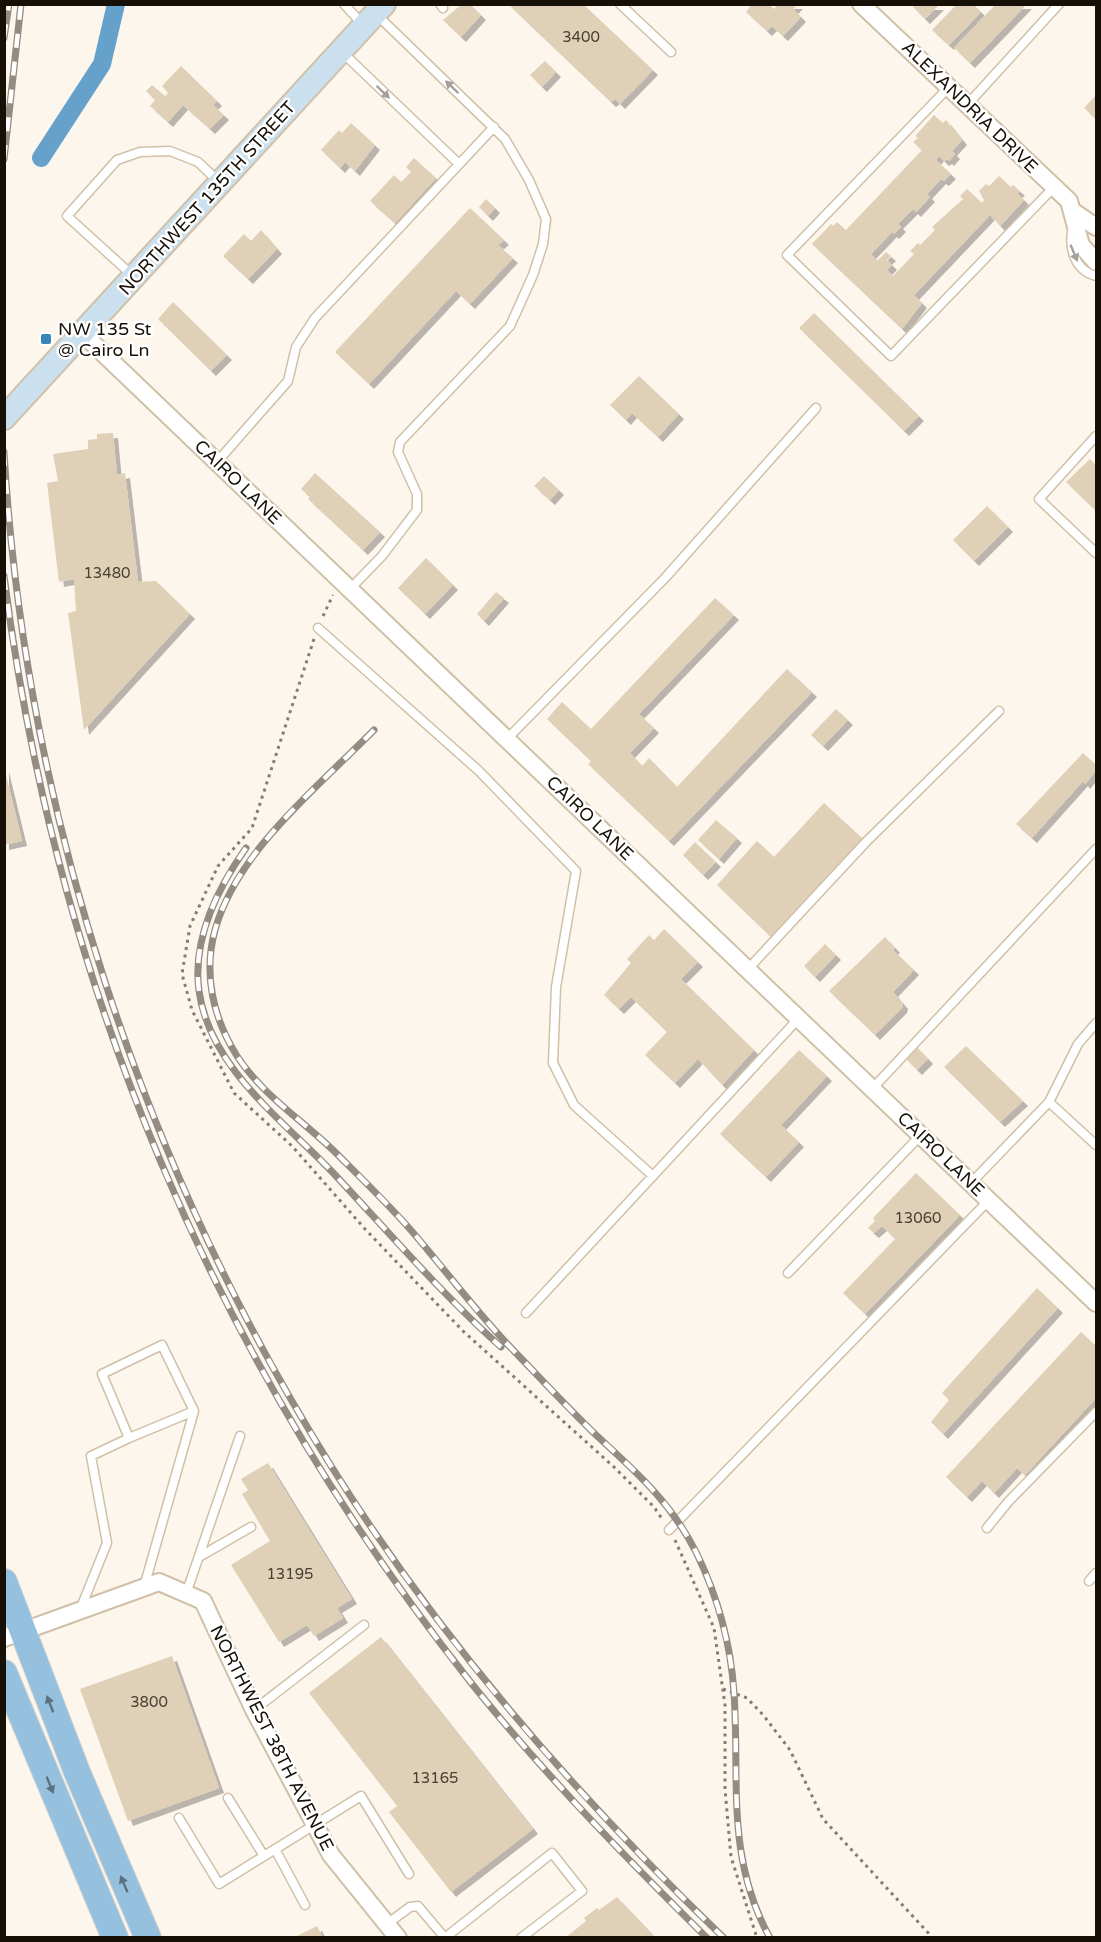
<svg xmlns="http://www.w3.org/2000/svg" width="1101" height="1942" font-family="'Varela Round',sans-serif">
<defs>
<filter id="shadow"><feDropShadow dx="5" dy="5" stdDeviation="0" flood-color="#0004"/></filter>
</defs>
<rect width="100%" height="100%" fill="#fdf6ec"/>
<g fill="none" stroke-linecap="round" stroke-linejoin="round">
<path stroke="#65a1cb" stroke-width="18" d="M 41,158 L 102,64 L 116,4"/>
</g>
<path fill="#e0d0b7" filter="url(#shadow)" d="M 462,4 L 470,4 L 481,15 L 461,37 L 443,20 Z
M 752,4 L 769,4 L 774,9 L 778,4 L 798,4 L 793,9 L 801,17 L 783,36 L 772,26 L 767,31 L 746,12 Z
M 957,4 L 973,4 L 981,12 L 949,45 L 932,30 Z
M 996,4 L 1027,4 L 970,63 L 954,48 Z
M 509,5 L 584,5 L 653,70 L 620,104 L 615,99 L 611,102 Z
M 916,5 L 939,5 L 925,19 L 913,7 Z
M 545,61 L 556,72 L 542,87 L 530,75 Z
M 181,66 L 217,101 L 213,105 L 224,115 L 210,129 L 183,105 L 168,122 L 150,106 L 155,100 L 146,91 L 152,85 L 165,96 L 168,93 L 162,86 Z
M 1096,95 L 1096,119 L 1084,108 Z
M 934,115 L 943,123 L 946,120 L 962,140 L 952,151 L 955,154 L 949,161 L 947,159 L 944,161 L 939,156 L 936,160 L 951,174 L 944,181 L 941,179 L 927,194 L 930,197 L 916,212 L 913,209 L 898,224 L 901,227 L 894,234 L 892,232 L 871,254 L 877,261 L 886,252 L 891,256 L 887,260 L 892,265 L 887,270 L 893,276 L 914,254 L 910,251 L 918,243 L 920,245 L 935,230 L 932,227 L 963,199 L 960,196 L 967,189 L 982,203 L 984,200 L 979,191 L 986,184 L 989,186 L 999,176 L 1011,187 L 1013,185 L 1020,191 L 1017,193 L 1024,200 L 1000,226 L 990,215 L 914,295 L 922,303 L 902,329 L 812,244 L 831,224 L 833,226 L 837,222 L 846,230 L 922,150 L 913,142 L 918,138 L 915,136 Z
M 351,123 L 375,145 L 355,171 L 345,162 L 340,168 L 321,150 L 339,130 L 342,133 Z
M 414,158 L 436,178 L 395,223 L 370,201 L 394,175 L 401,182 L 411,172 L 406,167 Z
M 486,199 L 495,208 L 488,216 L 479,207 Z
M 470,208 L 504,240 L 498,245 L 513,258 L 470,304 L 456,291 L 369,384 L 335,352 Z
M 261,230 L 277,249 L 248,279 L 223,256 L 244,234 L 251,241 Z
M 173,302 L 227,355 L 211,371 L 158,319 Z
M 814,313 L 919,416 L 904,431 L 799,328 Z
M 639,376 L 679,414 L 658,437 L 632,413 L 626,420 L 610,405 Z
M 113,433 L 117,475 L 125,473 L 138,582 L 156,581 L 190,614 L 84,730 L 68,613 L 76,611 L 74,579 L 59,582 L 47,483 L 58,481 L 53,454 L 88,449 L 88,440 L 97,439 L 97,434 Z
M 1090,459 L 1096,465 L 1096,511 L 1066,482 Z
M 315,473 L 380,532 L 363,550 L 308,499 L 310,497 L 301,489 Z
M 544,476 L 559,490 L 550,500 L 534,486 Z
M 987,506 L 1008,527 L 974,561 L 953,540 Z
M 426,558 L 453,585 L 425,614 L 398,588 Z
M 496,592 L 504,598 L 484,621 L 477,614 Z
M 715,598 L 734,615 L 639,714 L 654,728 L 630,753 L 642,766 L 649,758 L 677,787 L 787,669 L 812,692 L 669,841 L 588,764 L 591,761 L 547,719 L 562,702 L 591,729 Z
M 836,709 L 848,720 L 823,746 L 811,735 Z
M 1083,753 L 1096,765 L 1096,771 L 1085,784 L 1083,781 L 1032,838 L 1016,824 Z
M 4,767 L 22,841 L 4,845 Z
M 824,803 L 862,838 L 771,937 L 717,885 L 757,841 L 774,857 Z
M 716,820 L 737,838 L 719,859 L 698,840 Z
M 695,842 L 716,862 L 703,875 L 683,855 Z
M 664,929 L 698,962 L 681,979 L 754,1050 L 722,1085 L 698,1059 L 675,1083 L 645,1055 L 667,1032 L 631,997 L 619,1009 L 604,995 L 631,963 L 627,959 L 649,935 L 654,940 Z
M 885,937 L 895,948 L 893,950 L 914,970 L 893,992 L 903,1004 L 902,1008 L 875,1035 L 829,991 Z
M 825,944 L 836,955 L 815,977 L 804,966 Z
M 966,1046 L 1023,1101 L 1000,1122 L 944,1067 Z
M 917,1047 L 928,1059 L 917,1070 L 905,1058 Z
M 799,1050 L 827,1076 L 781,1125 L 799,1142 L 766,1177 L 720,1134 Z
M 916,1173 L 960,1215 L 865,1314 L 843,1293 L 895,1239 L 882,1226 L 874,1233 L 868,1228 L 875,1221 L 873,1218 Z
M 1037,1288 L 1058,1308 L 943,1434 L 931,1422 L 949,1400 L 942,1393 Z
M 1081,1332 L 1096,1346 L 1096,1398 L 1025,1475 L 1017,1468 L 994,1493 L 982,1481 L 967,1497 L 946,1477 Z
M 268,1463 L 352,1599 L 337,1608 L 343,1618 L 314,1636 L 307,1625 L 279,1642 L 231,1565 L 270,1541 L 242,1494 L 248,1490 L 241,1479 Z
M 381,1637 L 533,1829 L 451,1892 L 389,1812 L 397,1806 L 309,1693 Z
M 172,1656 L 219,1788 L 128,1821 L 80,1689 Z
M 617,1897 L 656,1938 L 565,1938 L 586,1921 L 584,1918 L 597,1908 L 599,1910 Z
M 317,1926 L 323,1938 L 293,1938 Z"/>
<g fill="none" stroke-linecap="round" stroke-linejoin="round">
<defs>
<path id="service" d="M 344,4 L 364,26
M 440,4 L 443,8
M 620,4 L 671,52
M 342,52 L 459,164
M 949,87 L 787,255 L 891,356 L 1054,187
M 967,105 L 1059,4
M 1073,227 C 1068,247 1074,270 1096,276
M 132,275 L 67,216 L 117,160 L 140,152 L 170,151 L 198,162 L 218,181
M 1096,436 L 1039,499 L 1096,553
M 217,462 L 288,381 L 296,347 L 315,318 L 494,127
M 350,589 L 382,556 L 417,510 L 417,494 L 398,452 L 400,442 L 510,326 L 533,275 L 543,244 L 546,219 L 529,180 L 505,139 L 376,14
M 318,628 L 479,771 L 576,871 L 556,987 L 553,1063 L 574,1105 L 653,1176
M 507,739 L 665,578 L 816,408
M 748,969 L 867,841 L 999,711
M 873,1088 L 1096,849
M 1049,1102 L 1078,1044 L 1096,1023
M 971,1183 L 1049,1102 L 1096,1145
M 788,1273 L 921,1135
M 526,1313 L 799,1018
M 987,1528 L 1008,1502 L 1096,1412
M 669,1530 L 989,1200
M 199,1557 L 251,1527
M 1089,1581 L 1096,1573
M 144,1587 L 194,1411 L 162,1345 L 102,1374 L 129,1438 L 194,1411
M 186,1594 L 240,1436
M 80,1610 L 107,1543 L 91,1456 L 129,1438
M 254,1710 L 364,1625
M 228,1798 L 264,1856
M 179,1818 L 219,1884 L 361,1796 L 409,1874
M 275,1849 L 305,1905
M 387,1924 L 410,1907 L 418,1906 L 445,1938
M 446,1937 L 552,1853 L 582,1891 L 521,1938"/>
<path id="minor" d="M 861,4 L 1069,201 L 1081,245 L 1096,262
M 1074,212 L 1096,227
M 83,334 L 1096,1303
M 4,1638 L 159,1582 L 203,1601 L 254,1710 L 331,1855 L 398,1938"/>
<path id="secondary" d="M 4,418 L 384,4"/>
<path id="primary" d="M 4,1582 L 77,1772 L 148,1938
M 4,1673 L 115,1938"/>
</defs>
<use href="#service" stroke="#d0c0a7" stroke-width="11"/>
<use href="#minor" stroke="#d0c0a7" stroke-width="20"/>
<use href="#secondary" stroke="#d0c0a7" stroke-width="26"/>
<use href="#primary" stroke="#d5d4d2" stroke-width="28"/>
<path stroke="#837d73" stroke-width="3" stroke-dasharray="3 4.5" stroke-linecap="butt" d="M 323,616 L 333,595
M 314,639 L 252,828 L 218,866 L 190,926 L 182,974 L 192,1010 L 234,1093 L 292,1146 L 365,1229 L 463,1331 L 614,1467 L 654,1507 L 662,1519
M 675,1540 L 714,1628 L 725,1705 L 725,1789 L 731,1857 L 757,1938
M 723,1689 L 747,1698 L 764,1716 L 790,1750 L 823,1819 L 933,1938"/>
<use href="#service" stroke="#fff" stroke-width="8"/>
<use href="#minor" stroke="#fff" stroke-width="16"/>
<use href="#secondary" stroke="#cae0ee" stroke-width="22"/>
<use href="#primary" stroke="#95c1de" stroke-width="26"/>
<defs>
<path id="rail" d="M 4,38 L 9,4
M 4,159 L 21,4
M 4,452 C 25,810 142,1166 333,1469 C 442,1642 576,1796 724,1938
M 4,576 C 56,987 215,1360 472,1684 C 544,1774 625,1857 707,1938
M 374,730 C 318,787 237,851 215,930 C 203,974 213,1018 237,1056 C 263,1096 304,1121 337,1154 C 361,1178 386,1202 409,1228 C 444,1268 476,1312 514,1351 C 541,1379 568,1408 596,1435 C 636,1472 670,1501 696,1552 C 717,1595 731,1645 734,1693 C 740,1780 725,1856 770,1938
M 246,848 C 217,889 192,940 199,991 C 210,1070 287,1123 337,1177 C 391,1235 442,1294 501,1347"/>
</defs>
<use href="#rail" stroke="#928c82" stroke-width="7"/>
<use href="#rail" stroke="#fff" stroke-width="4.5" stroke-dasharray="14" stroke-linecap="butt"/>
</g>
<defs><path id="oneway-solid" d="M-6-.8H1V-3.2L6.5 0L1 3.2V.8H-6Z" transform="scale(1.5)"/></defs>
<g fill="#a29f9c">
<use href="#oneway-solid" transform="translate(452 87) rotate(-136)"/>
<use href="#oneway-solid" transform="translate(383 92) rotate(44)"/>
<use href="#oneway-solid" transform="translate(1074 253) rotate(67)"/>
</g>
<g fill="#5c717d">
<use href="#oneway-solid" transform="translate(50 1704) rotate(-111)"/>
<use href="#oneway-solid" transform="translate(50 1785) rotate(68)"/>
<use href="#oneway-solid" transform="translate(124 1884) rotate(-113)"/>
</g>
<rect fill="#3786b8" stroke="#fff" stroke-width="2" x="40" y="333" width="12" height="12" rx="3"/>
<g text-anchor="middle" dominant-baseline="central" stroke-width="5" stroke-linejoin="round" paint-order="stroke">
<g font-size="15" fill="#484033">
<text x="581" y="37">3400</text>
<text x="107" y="573">13480</text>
<text x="918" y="1218">13060</text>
<text x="290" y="1574">13195</text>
<text x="149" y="1702">3800</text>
<text x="435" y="1778">13165</text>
</g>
<g font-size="18" fill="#161007" stroke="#fff">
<text transform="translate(970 107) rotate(44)">ALEXANDRIA DRIVE</text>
<text transform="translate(207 198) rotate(-48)">NORTHWEST 135TH STREET</text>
<text transform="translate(238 482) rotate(44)">CAIRO LANE</text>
<text transform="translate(590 818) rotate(44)">CAIRO LANE</text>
<text transform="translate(941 1154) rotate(44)">CAIRO LANE</text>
<text transform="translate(272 1738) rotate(63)">NORTHWEST 38TH AVENUE</text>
</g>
<g font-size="18" fill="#161007" stroke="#fff" text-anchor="start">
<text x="58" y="329">NW 135 St<tspan x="58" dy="21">@ Cairo Ln</tspan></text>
</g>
</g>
<rect width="1101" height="1942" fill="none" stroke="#161007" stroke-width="12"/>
</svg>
